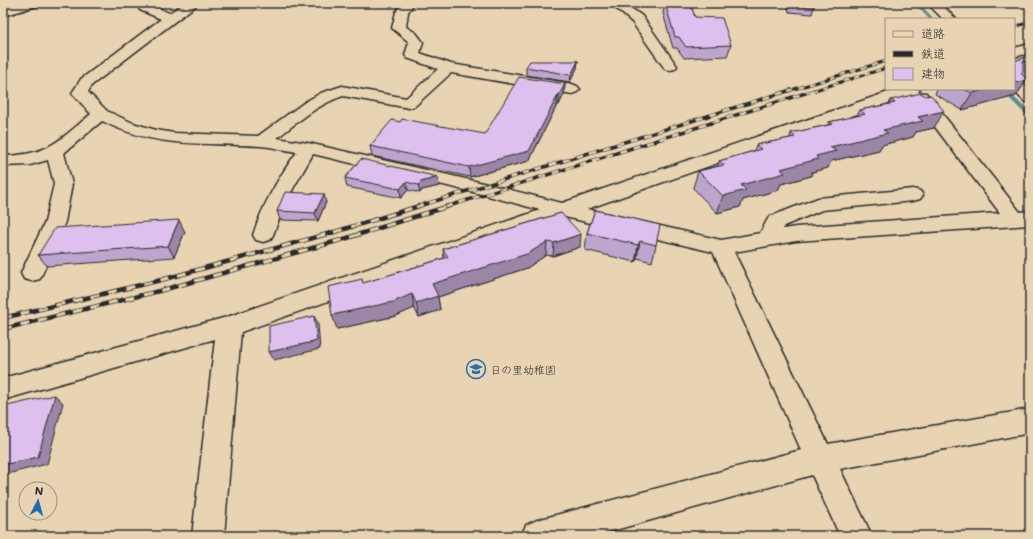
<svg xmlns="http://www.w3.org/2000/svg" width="1033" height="539" font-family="Mali,'Klee One',sans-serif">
<rect width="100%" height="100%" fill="#e8d4b2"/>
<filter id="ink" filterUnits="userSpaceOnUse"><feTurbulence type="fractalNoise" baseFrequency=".025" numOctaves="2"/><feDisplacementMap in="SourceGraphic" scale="8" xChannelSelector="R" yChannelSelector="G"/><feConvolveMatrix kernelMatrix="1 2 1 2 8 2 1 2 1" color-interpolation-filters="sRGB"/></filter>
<g filter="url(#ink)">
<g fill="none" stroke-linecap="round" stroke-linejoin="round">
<path fill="#5c8d92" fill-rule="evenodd" d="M 914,3 L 919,3 L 934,19 L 929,19 Z
M 1000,89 L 1006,89 L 1030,113 L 1030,118 L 1028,117 Z"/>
<defs>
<path id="minor" d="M 20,3 L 39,3 L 37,6 L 3,16 L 3,8 Z
M 136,3 L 148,3 L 169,13 L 185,3 L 199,3 L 92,85 L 88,92 L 107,111 L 133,123 L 156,130 L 174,133 L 258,136 L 305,102 L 321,93 L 342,86 L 406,98 L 438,69 L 407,58 L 405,55 L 409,42 L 392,28 L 396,12 L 402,3 L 414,3 L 408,12 L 406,27 L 416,33 L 423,42 L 420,53 L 451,64 L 572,84 L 577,86 L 580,89 L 577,92 L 572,94 L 451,73 L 415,106 L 409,108 L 343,96 C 318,104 298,122 277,138 L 308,143 L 479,182 L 562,203 L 897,89 L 920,89 L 918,92 L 926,93 L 1020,212 L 1030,211 L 1030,225 L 796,241 L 734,252 L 828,444 L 1030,409 L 1030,433 L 840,469 L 872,536 L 840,536 L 812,475 L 594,536 L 521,536 L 526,525 L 537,520 L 801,450 L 713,252 L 565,217 L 241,332 L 224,536 L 192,536 L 215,339 L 3,400 L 3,378 L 227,317 L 540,210 L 477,193 L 313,154 L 286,201 L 273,235 L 270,240 L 263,242 L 256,240 L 253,235 C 263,204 278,178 297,152 C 285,150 273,147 260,146 C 202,142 157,149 102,121 L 64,153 L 72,184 L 65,222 L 40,279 L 32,281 L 24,279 L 21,273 L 45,222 L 54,184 L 48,160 L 30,165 L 3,166 L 3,156 C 49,155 58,141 91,114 L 72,93 L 81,79 L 161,19 L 140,10 ZM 914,94 L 912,96 L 914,99 L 1000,213 L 796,227 L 783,229 L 784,226 L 822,210 L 913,201 L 920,199 L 923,195 L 920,191 L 913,189 L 818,198 L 769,217 L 760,233 L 721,240 L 587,209 Z
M 610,3 L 624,3 L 642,16 L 677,66 L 675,69 L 670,70 L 665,69 L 632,22 Z
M 927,3 L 940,3 L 956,19 L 943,19 Z
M 1030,44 L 1030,53 L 1014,57 L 1014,48 Z
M 1014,78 L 1019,80 L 1030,90 L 1030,103 L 1024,101 L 1012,89 L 1014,89 Z"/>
</defs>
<use href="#minor" stroke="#2b2b2b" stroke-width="3"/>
<use href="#minor" fill="#e8d4b2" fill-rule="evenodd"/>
<defs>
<path id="rail-far2" d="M 1014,27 L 1030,22
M 788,91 L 886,61
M 812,91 L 886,68"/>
<path id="rail-far1" d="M 416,207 L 791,90
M 446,207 L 815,90"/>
<path id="rail" d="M 3,318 L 161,280 L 338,231 L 419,206
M 3,329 L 159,291 L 341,240 L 449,206"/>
</defs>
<use href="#rail-far2" stroke="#2b2b2b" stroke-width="3"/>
<use href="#rail-far1" stroke="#2b2b2b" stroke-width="3.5"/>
<use href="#rail" stroke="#2b2b2b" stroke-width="4.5"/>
<use href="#rail-far2" stroke="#e8d4b2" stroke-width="2" stroke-dasharray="5.5" stroke-linecap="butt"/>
<use href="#rail-far1" stroke="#e8d4b2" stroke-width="2.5" stroke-dasharray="7" stroke-linecap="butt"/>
<use href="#rail" stroke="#e8d4b2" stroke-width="3" stroke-dasharray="9" stroke-linecap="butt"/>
</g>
<path fill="#bea5cd" stroke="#2b2b2b" d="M 665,3 L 690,3 L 695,17 L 731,45 L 727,56 L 684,58 L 677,48 L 673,48 L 663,13 Z
M 787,3 L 813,3 L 814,7 L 812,14 L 789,12 Z
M 1030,56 L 1030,90 L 1024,84 L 1016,96 L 962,110 L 935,94 L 937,89 L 1014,89 L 1014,61 Z
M 578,61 L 577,68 L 570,82 L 526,75 L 526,67 Z
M 565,84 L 564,94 L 559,105 L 557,105 L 529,161 L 470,177 L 372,156 L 370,146 L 485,134 Z
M 891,100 L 934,128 L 916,132 L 913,137 L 882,145 L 879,150 L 831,161 L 828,168 L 812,172 L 811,176 L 781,184 L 778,190 L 743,200 L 740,207 L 717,213 L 693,188 L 698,171 L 718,166 L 719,161 L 754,151 L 756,145 L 790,138 L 791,133 L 828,125 L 829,122 L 857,116 L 860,110 L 889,104 Z
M 361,159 L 439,186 L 422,190 L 420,193 L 408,190 L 401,198 L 347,187 L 345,178 Z
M 326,202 L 318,221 L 280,220 L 277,211 Z
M 595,210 L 656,245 L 652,262 L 637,258 L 635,262 L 585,250 L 587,233 Z
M 561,213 L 580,247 L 553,256 L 546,255 L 527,268 L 438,297 L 440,310 L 419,317 L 414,308 L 396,316 L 337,329 L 364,283 L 444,258 L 443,249 Z
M 185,232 L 174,257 L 47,266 L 38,255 Z"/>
<path fill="#9b86a7" stroke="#2b2b2b" d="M 578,61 L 577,68 L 570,82 L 571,75 Z
M 1023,72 L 1016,82 L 1027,80 L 1016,96 L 962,110 L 972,93 L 989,89 L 1014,89 L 1014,83 L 1021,73 Z
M 565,84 L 564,94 L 559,105 L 559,95 Z
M 558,95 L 557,105 L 529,161 L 470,177 L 469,167 Z
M 944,111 L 934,128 L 916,132 L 913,137 L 882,145 L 879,150 L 831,161 L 828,168 L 812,172 L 811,176 L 781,184 L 778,190 L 743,200 L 740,207 L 717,213 L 723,196 L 741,185 L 781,169 L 816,156 L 830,147 L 883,130 L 918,117 Z
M 438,177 L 439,186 L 422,190 L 420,193 L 418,185 L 421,182 Z
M 406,182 L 408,190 L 401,198 L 400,189 Z
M 324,194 L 326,202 L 318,221 L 315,213 Z
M 179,220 L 185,232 L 174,257 L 168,246 Z
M 581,234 L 580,247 L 553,256 L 554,243 Z
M 640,241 L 637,258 L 635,262 L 638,245 Z
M 547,242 L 546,255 L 527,268 L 438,297 L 440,310 L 419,317 L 416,303 L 432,284 Z
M 412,294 L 414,308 L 396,316 L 337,329 L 332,315 Z
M 314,316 L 318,324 L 320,349 L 274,360 L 269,352 Z
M 55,395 L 63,403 L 47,464 L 3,475 L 3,465 Z"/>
<path fill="#ddc0ee" stroke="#2b2b2b" d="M 665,3 L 690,3 L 695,17 L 722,18 L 731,45 L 686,47 L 679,37 L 675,37 Z
M 791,3 L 813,3 L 814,7 L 792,5 Z
M 1030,56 L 1030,63 L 1023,61 L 1023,72 L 1021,73 L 1027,80 L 1014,83 L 1014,61 Z
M 530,61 L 578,61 L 571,75 L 526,67 Z
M 519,77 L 565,84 L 559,95 L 558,95 L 529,151 L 469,167 L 370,146 L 392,120 L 400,122 L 402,119 L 485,134 Z
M 964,89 L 989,89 L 972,93 Z
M 921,93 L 926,96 L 931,95 L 944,111 L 918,117 L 923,121 L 883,130 L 888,133 L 830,147 L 836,151 L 816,156 L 818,159 L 781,169 L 785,173 L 741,185 L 746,190 L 723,196 L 698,171 L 724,165 L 719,161 L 761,149 L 756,145 L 795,137 L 791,133 L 833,124 L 829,122 L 865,114 L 860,110 L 895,103 L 891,100 Z
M 361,159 L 438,177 L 421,182 L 418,185 L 406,182 L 400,189 L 345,178 Z
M 285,192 L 324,194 L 315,213 L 277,211 Z
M 595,210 L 660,225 L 656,245 L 640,241 L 638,245 L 587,233 Z
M 561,213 L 581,234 L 554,243 L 547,242 L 527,254 L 432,284 L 438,296 L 416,303 L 412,294 L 393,302 L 332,315 L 328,287 L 362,279 L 363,283 L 448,257 L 443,249 Z
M 179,220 L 168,246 L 38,255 L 55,228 Z
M 314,316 L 317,341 L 269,352 L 269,326 Z
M 55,395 L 38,457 L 3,465 L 3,416 L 4,416 L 7,406 Z"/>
</g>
<defs>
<symbol id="school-ring" viewBox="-11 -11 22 22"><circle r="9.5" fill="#e8d4b2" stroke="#1f6fb2" stroke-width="1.5"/><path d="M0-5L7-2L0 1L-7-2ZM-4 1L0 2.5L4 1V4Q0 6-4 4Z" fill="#1f6fb2"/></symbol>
</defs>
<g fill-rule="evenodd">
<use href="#school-ring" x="465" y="358" width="22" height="22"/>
</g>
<g text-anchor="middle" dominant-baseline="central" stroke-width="3" stroke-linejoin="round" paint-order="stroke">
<g font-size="11" fill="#2b2b2b" stroke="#e8d4b2" text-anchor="start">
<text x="490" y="369">日の里幼稚園</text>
</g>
</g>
<rect width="1033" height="539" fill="none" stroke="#e8d4b2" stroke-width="16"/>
<rect x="8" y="8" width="1017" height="523" fill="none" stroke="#2b2b2b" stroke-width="1.5" filter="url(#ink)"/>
<rect x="885" y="18" width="130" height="72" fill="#e8d4b2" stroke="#9c907c"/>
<rect x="893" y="31" width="20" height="6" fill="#e8d4b2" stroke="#9c907c"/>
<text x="921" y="38" font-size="12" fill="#2b2b2b">道路</text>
<rect x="893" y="51" width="20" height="6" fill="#2b2b2b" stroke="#9c907c"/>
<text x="921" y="58" font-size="12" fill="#2b2b2b">鉄道</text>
<rect x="893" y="68" width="20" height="12" fill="#ddc0ee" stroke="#9c907c"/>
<text x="921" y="78" font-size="12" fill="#2b2b2b">建物</text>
<g transform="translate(38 501) rotate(6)"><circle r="19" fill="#e8d4b2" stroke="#9c907c"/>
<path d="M0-3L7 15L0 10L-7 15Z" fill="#1f6fb2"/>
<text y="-6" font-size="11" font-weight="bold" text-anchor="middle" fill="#2b2b2b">N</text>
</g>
</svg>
